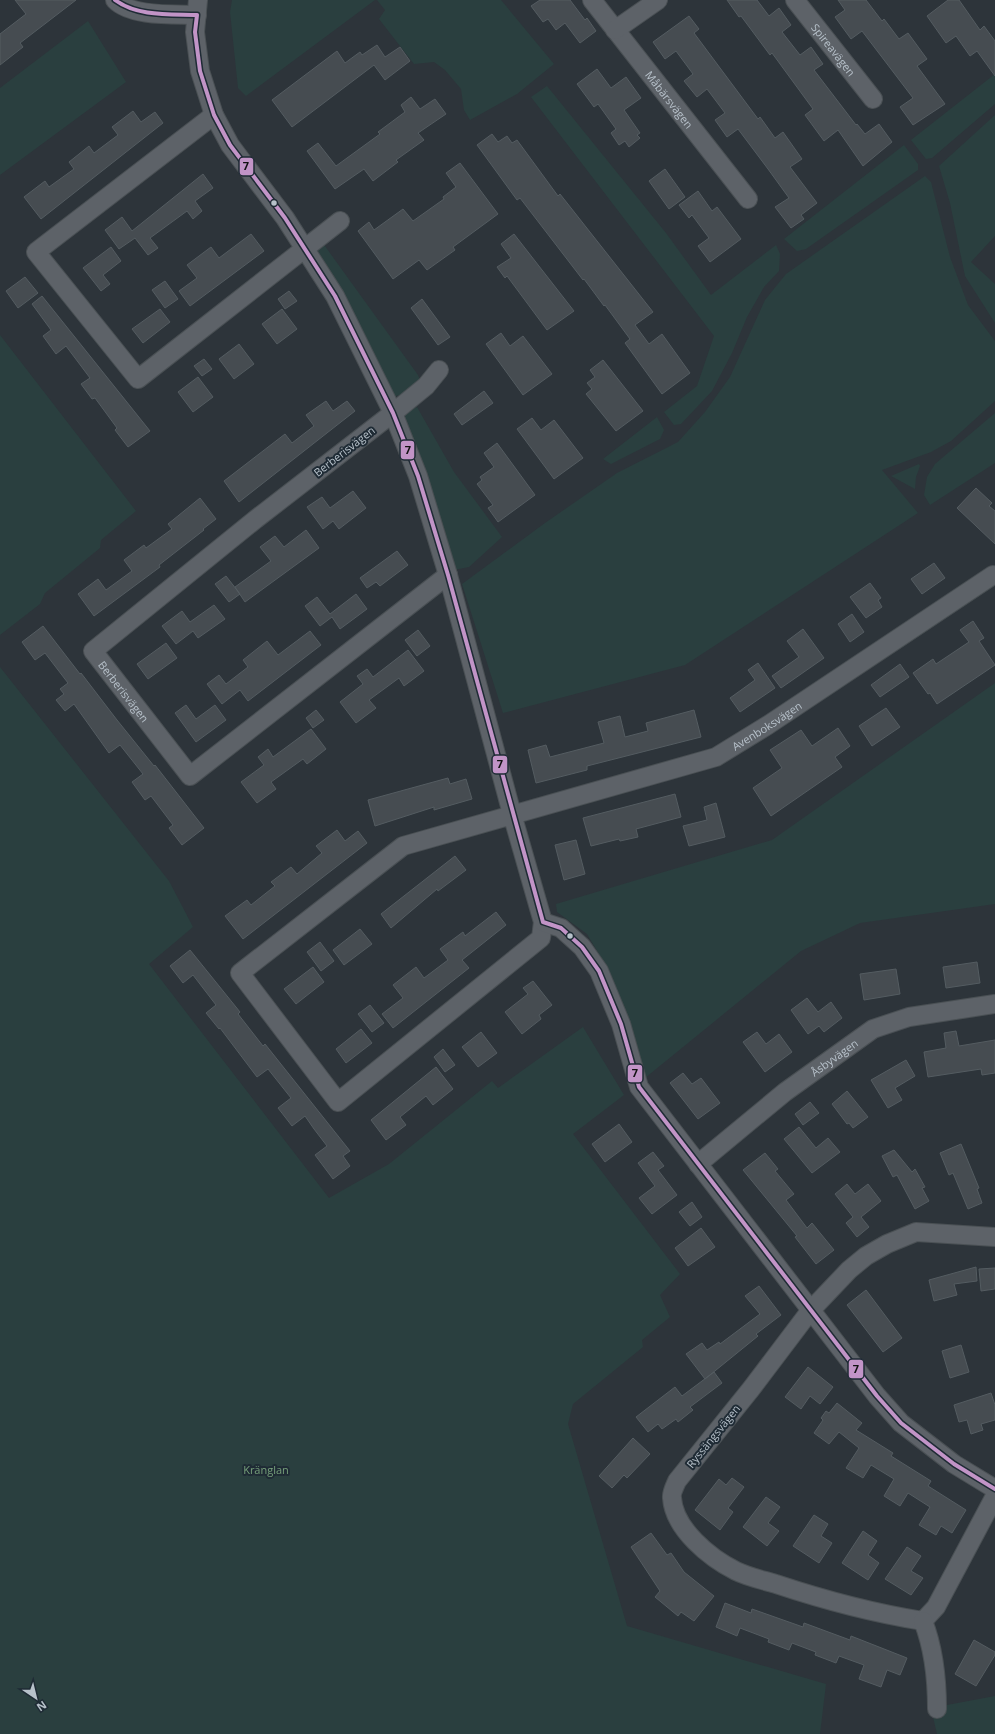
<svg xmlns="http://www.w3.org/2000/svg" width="995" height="1734" font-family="'Open Sans',sans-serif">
<rect width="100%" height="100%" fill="#2d343a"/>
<path fill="#2a3f3f" d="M 232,0 L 375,0 L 246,96 L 238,88 L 230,12 Z
M 377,0 L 501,0 L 554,64 L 517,94 L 470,120 L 464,110 L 461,89 L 445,70 L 434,62 L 414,64 L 379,19 L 385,10 Z
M 88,21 L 126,82 L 0,175 L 0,88 Z
M 995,74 L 995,104 L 932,158 L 926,159 L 911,140 Z
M 547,86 L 666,233 L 711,295 L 776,245 L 780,254 L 779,271 L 764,287 L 747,317 L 732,353 L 712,391 L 681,424 L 674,425 L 664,412 L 697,386 L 714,336 L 531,97 Z
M 995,115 L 995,236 L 971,262 L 995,284 L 995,323 L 965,276 L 950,203 L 939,166 Z
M 904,145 L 918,164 L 918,170 L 806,249 L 797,251 L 784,239 Z
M 925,176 L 931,182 L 950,257 L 968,305 L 995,341 L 995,401 L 951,441 L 931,452 L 882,470 L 918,513 L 685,665 L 503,713 L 462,584 L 545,523 L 617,473 L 678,442 L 705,412 L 730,377 L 765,300 L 786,274 Z
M 322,242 L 418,375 L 420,380 L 402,395 L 395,396 L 350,305 L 315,246 Z
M 0,335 L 136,511 L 101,540 L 100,548 L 45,593 L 40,604 L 0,635 Z
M 417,407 L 454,472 L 502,537 L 469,567 L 454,570 L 403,413 Z
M 995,413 L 995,463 L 930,505 L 924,495 L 927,477 L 935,464 Z
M 657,417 L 664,430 L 660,439 L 611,464 L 603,459 Z
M 919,464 L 920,466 L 916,477 L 915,489 L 891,476 Z
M 0,667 L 169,881 L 193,927 L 149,964 L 329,1198 L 389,1164 L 492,1081 L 498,1088 L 583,1027 L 624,1095 L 573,1134 L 680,1274 L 660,1295 L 670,1317 L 642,1340 L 643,1347 L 573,1404 L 568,1424 L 627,1626 L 826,1684 L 820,1734 L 0,1734 Z
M 995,683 L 995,904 L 860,923 L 801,951 L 645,1078 L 628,1020 L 603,961 L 587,934 L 557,912 L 556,904 L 772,840 Z
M 995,1696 L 995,1734 L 937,1734 L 931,1708 Z"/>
<path fill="#464c51" stroke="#545c61" d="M 15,0 L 76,0 L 20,43 L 23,47 L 0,65 L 0,34 L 26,14 Z
M 540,0 L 570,0 L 585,20 L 587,18 L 596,31 L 580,43 L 565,23 L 556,30 L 548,19 L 543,22 L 531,6 Z
M 727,0 L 757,0 L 769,16 L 779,8 L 791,25 L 782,32 L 800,55 L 811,47 L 823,64 L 814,70 L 856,125 L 857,124 L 865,134 L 879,124 L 892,142 L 863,166 L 838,130 L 824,141 L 805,115 L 813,109 L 772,53 L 770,55 L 741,16 L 739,17 Z
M 838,0 L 866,0 L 882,21 L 884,19 L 899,39 L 908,33 L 927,59 L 917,66 L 945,104 L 913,125 L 900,107 L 913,98 L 862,31 L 851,39 L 835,17 L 845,10 Z
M 948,0 L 959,0 L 980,30 L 984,26 L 995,41 L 995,76 L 977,51 L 970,56 L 956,36 L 946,43 L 927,16 Z
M 689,16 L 699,29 L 694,33 L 758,119 L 760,117 L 775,138 L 783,132 L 802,159 L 790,167 L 817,203 L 801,215 L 804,219 L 791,228 L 775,207 L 789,198 L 768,169 L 738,129 L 727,137 L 715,120 L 725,113 L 707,89 L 697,97 L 684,81 L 693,74 L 676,51 L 665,59 L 653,42 Z
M 377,45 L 385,57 L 400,47 L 410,61 L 385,80 L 374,65 L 292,127 L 272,100 L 337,51 L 345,63 L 360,52 L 362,55 Z
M 597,69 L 611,88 L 626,77 L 641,98 L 624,110 L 640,133 L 637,135 L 640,138 L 629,147 L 625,141 L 619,145 L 611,133 L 616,129 L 598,104 L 594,107 L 577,84 Z
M 411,97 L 420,109 L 435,99 L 446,114 L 418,133 L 424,140 L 396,160 L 398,162 L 373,181 L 364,169 L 335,189 L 307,151 L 318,143 L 336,166 L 380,134 L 378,132 L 405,112 L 401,105 Z
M 133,111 L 141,122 L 155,112 L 163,123 L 41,219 L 24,197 L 45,181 L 49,187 L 74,169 L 69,162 L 89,146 L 94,153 L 118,135 L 112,127 Z
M 492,134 L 498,142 L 507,136 L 512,143 L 517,140 L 558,196 L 560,194 L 653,312 L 635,325 L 649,344 L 662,334 L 690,373 L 662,394 L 625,343 L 630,339 L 605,305 L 604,306 L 584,279 L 583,280 L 520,198 L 517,200 L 477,145 Z
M 460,163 L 498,214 L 453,247 L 455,250 L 427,270 L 419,260 L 393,279 L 358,231 L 369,222 L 374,230 L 403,209 L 413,221 L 444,199 L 443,197 L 456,187 L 446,173 Z
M 665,169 L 685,197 L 669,209 L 649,181 Z
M 203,174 L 213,188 L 195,201 L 202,211 L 193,219 L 187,211 L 150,238 L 158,248 L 148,255 L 135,238 L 119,249 L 105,230 L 122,217 L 132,231 Z
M 698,191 L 712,211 L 717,207 L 741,239 L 710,262 L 698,246 L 709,238 L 692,215 L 689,218 L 679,205 Z
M 251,234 L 264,251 L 190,306 L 179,291 L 197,278 L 187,265 L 211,247 L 219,258 Z
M 514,234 L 574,311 L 547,330 L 507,276 L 505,278 L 497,267 L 511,258 L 501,244 Z
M 111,247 L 121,261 L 103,275 L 110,284 L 101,291 L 83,268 Z
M 25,277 L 38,293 L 18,308 L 6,291 Z
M 165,281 L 178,299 L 165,308 L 152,290 Z
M 289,291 L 297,301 L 285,309 L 278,299 Z
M 42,296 L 150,431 L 128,447 L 115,430 L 117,428 L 95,398 L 92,399 L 81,384 L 90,378 L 66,346 L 56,354 L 43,336 L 51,330 L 32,304 Z
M 422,299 L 450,337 L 438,345 L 411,308 Z
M 160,309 L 170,322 L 143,343 L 132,329 Z
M 282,309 L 297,329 L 277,344 L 262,324 Z
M 501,333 L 510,346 L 523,336 L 552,374 L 523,395 L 486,344 Z
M 239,344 L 254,364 L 234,379 L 219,359 Z
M 204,359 L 212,369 L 202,376 L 194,366 Z
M 603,360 L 643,411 L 616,431 L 586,394 L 592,389 L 587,383 L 595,377 L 590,370 Z
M 198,377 L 213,397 L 193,412 L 178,392 Z
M 484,391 L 493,403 L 462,425 L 454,414 Z
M 326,401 L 333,411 L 347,401 L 355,411 L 239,502 L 224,481 L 285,434 L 292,443 L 314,426 L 306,415 Z
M 532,418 L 541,430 L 554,420 L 583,458 L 554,479 L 517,429 Z
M 497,443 L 535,495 L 498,522 L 488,508 L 493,505 L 477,484 L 482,480 L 480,477 L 494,467 L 484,453 Z
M 976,488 L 992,503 L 989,506 L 995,511 L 995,544 L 957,508 Z
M 353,491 L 366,508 L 339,529 L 333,521 L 323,529 L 307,507 L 322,497 L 330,508 Z
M 200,498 L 216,519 L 203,529 L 204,530 L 159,565 L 160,567 L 94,616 L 78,594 L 98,579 L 106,590 L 132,571 L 124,560 L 144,545 L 146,548 L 172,529 L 168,524 Z
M 306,530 L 319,548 L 245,602 L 235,587 L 271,561 L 260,547 L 275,536 L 284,547 Z
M 397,551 L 408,565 L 380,586 L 376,582 L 367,588 L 360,578 Z
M 934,563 L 945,578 L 922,594 L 911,579 Z
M 226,576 L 240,594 L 229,602 L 215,584 Z
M 870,583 L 881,598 L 878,600 L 882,607 L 866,618 L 850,597 Z
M 356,594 L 367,609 L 340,629 L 332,617 L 320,626 L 305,606 L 317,597 L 330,614 Z
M 214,605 L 225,619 L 198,638 L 193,631 L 176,644 L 162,626 L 182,611 L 190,622 Z
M 852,614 L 864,632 L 850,642 L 838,624 Z
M 973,621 L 984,638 L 979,641 L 995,665 L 937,704 L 930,693 L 928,694 L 913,673 L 933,659 L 936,664 L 969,642 L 960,630 Z
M 43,626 L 80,674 L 81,673 L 117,720 L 154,766 L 155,765 L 204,828 L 182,845 L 169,828 L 173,825 L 151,796 L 145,800 L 132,782 L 143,774 L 120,745 L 109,753 L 74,704 L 65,711 L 56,700 L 64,694 L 60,689 L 68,683 L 45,653 L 35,660 L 22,642 Z
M 803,629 L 824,658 L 781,688 L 772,676 L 799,657 L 787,641 Z
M 418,630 L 430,646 L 417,656 L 405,640 Z
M 310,631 L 321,645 L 248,701 L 240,690 L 222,704 L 207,684 L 219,675 L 226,684 L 248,667 L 243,660 L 267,641 L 278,655 Z
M 166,643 L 177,658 L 148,679 L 137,664 Z
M 408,650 L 424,671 L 404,686 L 399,678 L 369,700 L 376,708 L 356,723 L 340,702 L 363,684 L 357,676 L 367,669 L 373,677 Z
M 758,663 L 775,688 L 740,712 L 730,698 L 755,680 L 748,670 Z
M 900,664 L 909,677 L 880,697 L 871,685 Z
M 186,705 L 196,719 L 215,705 L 226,720 L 196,742 L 175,713 Z
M 886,708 L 900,727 L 872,746 L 859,726 Z
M 316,710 L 324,720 L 313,728 L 306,718 Z
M 694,710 L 701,737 L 587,766 L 587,770 L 536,783 L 528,750 L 546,745 L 550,757 L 604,743 L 598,722 L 620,716 L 625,737 L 648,731 L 646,723 Z
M 838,728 L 850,746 L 835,757 L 842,767 L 771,816 L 753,788 L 782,768 L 770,750 L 801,730 L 812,746 Z
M 311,729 L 326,749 L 307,764 L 303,759 L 271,782 L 276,789 L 257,803 L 241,782 L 264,765 L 258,757 L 268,749 L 273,757 Z
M 448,778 L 450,784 L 466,779 L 472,799 L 434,810 L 434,807 L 375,826 L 368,800 Z
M 675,794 L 681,817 L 636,829 L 638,837 L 620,841 L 619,839 L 591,846 L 583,818 Z
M 716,803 L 725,837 L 689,846 L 683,826 L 707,820 L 704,807 Z
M 337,830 L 345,841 L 358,831 L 367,843 L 243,939 L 225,916 L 247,900 L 251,905 L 275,886 L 271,882 L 291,867 L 297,874 L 322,853 L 316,846 Z
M 576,840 L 585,874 L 564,880 L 555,845 Z
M 455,856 L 466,870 L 438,891 L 437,889 L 391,928 L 381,914 Z
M 496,912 L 506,925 L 462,960 L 469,968 L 393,1028 L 382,1014 L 403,998 L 393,985 L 416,967 L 424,978 L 448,960 L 440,949 L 463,932 L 465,936 Z
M 360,929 L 372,944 L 344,965 L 333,950 Z
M 320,942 L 334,961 L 321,971 L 307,952 Z
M 190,950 L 240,1012 L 238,1014 L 263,1046 L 265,1044 L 350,1151 L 343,1156 L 350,1166 L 333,1179 L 315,1155 L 327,1146 L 314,1129 L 305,1116 L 292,1126 L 278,1108 L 291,1098 L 268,1069 L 257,1077 L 220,1028 L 219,1029 L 206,1013 L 216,1005 L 193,975 L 183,983 L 170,966 Z
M 977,962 L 980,983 L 946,988 L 943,967 Z
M 313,967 L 324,982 L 296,1004 L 284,989 Z
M 896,969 L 900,994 L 864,1000 L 860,974 Z
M 533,981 L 552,1005 L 539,1015 L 541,1019 L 522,1034 L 505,1012 L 528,994 L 523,988 Z
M 807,998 L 818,1012 L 831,1002 L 842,1018 L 824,1032 L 819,1026 L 808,1034 L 791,1010 Z
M 370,1005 L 384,1023 L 372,1032 L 358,1014 Z
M 361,1029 L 372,1043 L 346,1063 L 336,1049 Z
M 956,1031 L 959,1046 L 995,1040 L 995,1073 L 982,1075 L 981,1069 L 928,1077 L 924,1052 L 946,1048 L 944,1033 Z
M 481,1032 L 497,1053 L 478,1067 L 462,1047 Z
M 757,1032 L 766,1044 L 779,1034 L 792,1052 L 765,1072 L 743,1042 Z
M 443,1049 L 455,1065 L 445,1072 L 434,1057 Z
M 906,1060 L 915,1076 L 895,1088 L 902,1100 L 888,1108 L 871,1080 Z
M 436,1067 L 453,1089 L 433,1105 L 426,1096 L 400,1117 L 406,1125 L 386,1140 L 371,1120 Z
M 683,1073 L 692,1084 L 701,1078 L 720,1103 L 698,1119 L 670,1083 Z
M 847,1091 L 868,1117 L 853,1128 L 849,1123 L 847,1124 L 832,1104 Z
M 810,1102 L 819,1113 L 803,1125 L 795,1114 Z
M 619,1124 L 632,1142 L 605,1162 L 592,1144 Z
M 799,1127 L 816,1148 L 828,1138 L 840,1152 L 812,1173 L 784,1139 Z
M 961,1144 L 979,1188 L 977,1189 L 982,1203 L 968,1209 L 953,1173 L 949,1175 L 940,1153 Z
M 894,1150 L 912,1172 L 915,1169 L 925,1187 L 922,1188 L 929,1201 L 915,1209 L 897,1175 L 893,1177 L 882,1156 Z
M 653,1152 L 664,1166 L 658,1170 L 677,1195 L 652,1214 L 639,1198 L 655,1186 L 638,1163 Z
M 765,1153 L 778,1169 L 775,1171 L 794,1194 L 786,1200 L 807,1228 L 812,1223 L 834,1250 L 816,1264 L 795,1237 L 797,1236 L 743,1170 Z
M 847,1184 L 855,1194 L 868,1184 L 881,1201 L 861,1217 L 869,1227 L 857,1237 L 846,1223 L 853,1217 L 835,1194 Z
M 692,1202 L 702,1217 L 690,1226 L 679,1212 Z
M 701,1228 L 715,1247 L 688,1266 L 675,1248 Z
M 976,1267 L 977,1281 L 954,1284 L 957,1295 L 934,1301 L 929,1280 Z
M 995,1268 L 995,1289 L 981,1291 L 979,1269 Z
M 759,1286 L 781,1315 L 756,1334 L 758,1336 L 705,1379 L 686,1354 L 702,1343 L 707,1350 L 719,1342 L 720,1344 L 760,1314 L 745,1296 Z
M 866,1290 L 902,1338 L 883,1352 L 847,1305 Z
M 961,1345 L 969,1372 L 950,1378 L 942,1351 Z
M 808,1367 L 833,1387 L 820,1404 L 810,1396 L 801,1409 L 785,1397 Z
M 714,1372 L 722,1383 L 690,1407 L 693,1410 L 678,1422 L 676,1419 L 662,1429 L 658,1424 L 648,1432 L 636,1417 L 675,1387 L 682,1396 Z
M 991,1393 L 995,1405 L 995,1420 L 981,1424 L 983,1430 L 971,1434 L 967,1420 L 959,1422 L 954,1405 Z
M 837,1403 L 862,1423 L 856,1430 L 893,1453 L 891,1456 L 931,1481 L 928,1486 L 966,1510 L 952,1533 L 941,1526 L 936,1535 L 919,1525 L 930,1507 L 908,1493 L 900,1506 L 884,1496 L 894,1479 L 871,1465 L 863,1478 L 846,1468 L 859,1448 L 839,1432 L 829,1444 L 814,1433 L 823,1420 L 821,1418 L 826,1411 L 829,1413 Z
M 633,1438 L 650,1454 L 627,1478 L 624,1475 L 612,1488 L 599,1476 Z
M 732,1478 L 744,1487 L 728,1508 L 733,1512 L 720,1530 L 695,1510 L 719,1479 L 726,1485 Z
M 766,1497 L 780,1507 L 768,1523 L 779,1531 L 767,1546 L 743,1527 Z
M 814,1515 L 828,1524 L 821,1536 L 832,1543 L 819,1563 L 793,1546 Z
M 863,1531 L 877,1541 L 868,1555 L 879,1563 L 868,1580 L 842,1563 Z
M 651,1533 L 667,1555 L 671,1553 L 684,1572 L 714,1596 L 694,1621 L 681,1612 L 678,1616 L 655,1597 L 660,1591 L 631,1547 Z
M 907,1547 L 921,1556 L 911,1571 L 923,1578 L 911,1595 L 885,1579 Z
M 725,1603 L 751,1613 L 752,1609 L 803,1627 L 804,1623 L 850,1640 L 851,1636 L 907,1658 L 900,1675 L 887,1670 L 881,1687 L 859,1679 L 864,1665 L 839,1656 L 836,1663 L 815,1655 L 816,1652 L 792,1643 L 789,1650 L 768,1642 L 769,1639 L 740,1628 L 737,1636 L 716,1627 Z
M 974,1640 L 995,1652 L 995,1655 L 976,1686 L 955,1674 Z"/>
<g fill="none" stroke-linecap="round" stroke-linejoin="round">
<defs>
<g id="minor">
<path d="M 115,0 C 131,17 175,14 197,15"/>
<path id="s1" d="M 198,0 L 195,32 L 200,71 L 214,115 L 230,145 L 285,218 L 335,296 L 393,413 L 418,476 L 448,575 L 512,814 L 543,922 L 541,938 L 338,1102 L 240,973 L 403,846 L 716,757 L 768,725 L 993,575"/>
<path id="s2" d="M 592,0 L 748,199"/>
<path id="s3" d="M 795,0 L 873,99"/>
<path d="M 615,30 L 658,0"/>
<path d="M 214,115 L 36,252 L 138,379 L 340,221"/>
<path id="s4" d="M 439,370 L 426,386 L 393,413 L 256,519 L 93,651 L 190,776 L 448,575"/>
<path d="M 543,922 L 561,928 L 582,947 L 599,971 L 621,1024 L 639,1087 L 877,1396 L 901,1423 L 954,1464 L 995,1489"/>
<path id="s5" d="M 698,1164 L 785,1092 L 873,1029 L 909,1017 L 995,1004"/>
<path d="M 995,1237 L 916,1232 L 887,1244 L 866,1256 L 849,1270 L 810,1311 L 751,1389 L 677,1481 C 675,1486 671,1493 672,1498 C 674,1529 710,1558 736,1571 C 748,1577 763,1580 776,1584 C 824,1600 873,1613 923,1621 L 936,1607 L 995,1496"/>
<path d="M 923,1621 C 934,1649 937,1679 937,1709"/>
</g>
</defs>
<use href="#minor" stroke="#4a5054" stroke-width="20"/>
<use href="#minor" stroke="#5d6268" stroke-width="18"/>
<defs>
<path id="bus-1" d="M 115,0 C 138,17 170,14 197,15
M 197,15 L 195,32 L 200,71 L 214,115 L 230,145 L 285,218 L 335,296 L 393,413 L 418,476 L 448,575 L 543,922
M 543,922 L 561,928 L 582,947 L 599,971 L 621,1024 L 639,1087 L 877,1396 L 901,1423 L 954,1464 L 995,1489"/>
</defs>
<use href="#bus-1" stroke="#1f2b35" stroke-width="7"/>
<use href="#bus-1" stroke="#c294c7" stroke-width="4"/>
</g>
<g fill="#b7c1ca" stroke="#1f2b35" stroke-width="1.5">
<circle cx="274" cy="203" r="3.5"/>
<circle cx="570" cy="936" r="3.5"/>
</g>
<g text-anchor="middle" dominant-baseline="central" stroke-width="4" stroke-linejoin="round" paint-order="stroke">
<g font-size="11" fill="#b7c1ca" stroke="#1f2b35">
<text stroke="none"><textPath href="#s3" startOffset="63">Spireavägen</textPath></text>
<text stroke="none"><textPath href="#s2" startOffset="126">Måbärsvägen</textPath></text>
<text transform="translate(344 451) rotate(-38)">Berberisvägen</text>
<text stroke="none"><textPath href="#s4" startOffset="497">Berberisvägen</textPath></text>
<text stroke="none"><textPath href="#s1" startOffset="2028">Avenboksvägen</textPath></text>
<text stroke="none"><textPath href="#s5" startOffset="173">Åsbyvägen</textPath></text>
<text transform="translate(713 1436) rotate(-51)">Ryssängsvägen</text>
</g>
<g font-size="11" fill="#769f7a" stroke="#1f2b35">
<text x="266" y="1469">Kränglan</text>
</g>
</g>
<g stroke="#1f2b35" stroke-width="1.5">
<rect x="239" y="157" width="15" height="19" rx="4" fill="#c294c7"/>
<rect x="400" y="440" width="15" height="20" rx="4" fill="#c294c7"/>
<rect x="492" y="755" width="16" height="19" rx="4" fill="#c294c7"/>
<rect x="627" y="1064" width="16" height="19" rx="4" fill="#c294c7"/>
<rect x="848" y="1359" width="16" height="20" rx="4" fill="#c294c7"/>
</g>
<g font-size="11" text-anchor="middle" font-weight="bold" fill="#111">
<text x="246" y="170">7</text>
<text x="408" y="454">7</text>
<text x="500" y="768">7</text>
<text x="635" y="1077">7</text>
<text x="856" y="1373">7</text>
</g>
<g transform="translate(36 1698) rotate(145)" stroke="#1f2b35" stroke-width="3" paint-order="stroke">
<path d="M0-3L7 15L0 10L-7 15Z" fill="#b7c1ca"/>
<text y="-6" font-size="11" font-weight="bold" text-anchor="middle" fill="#b7c1ca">N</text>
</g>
</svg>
